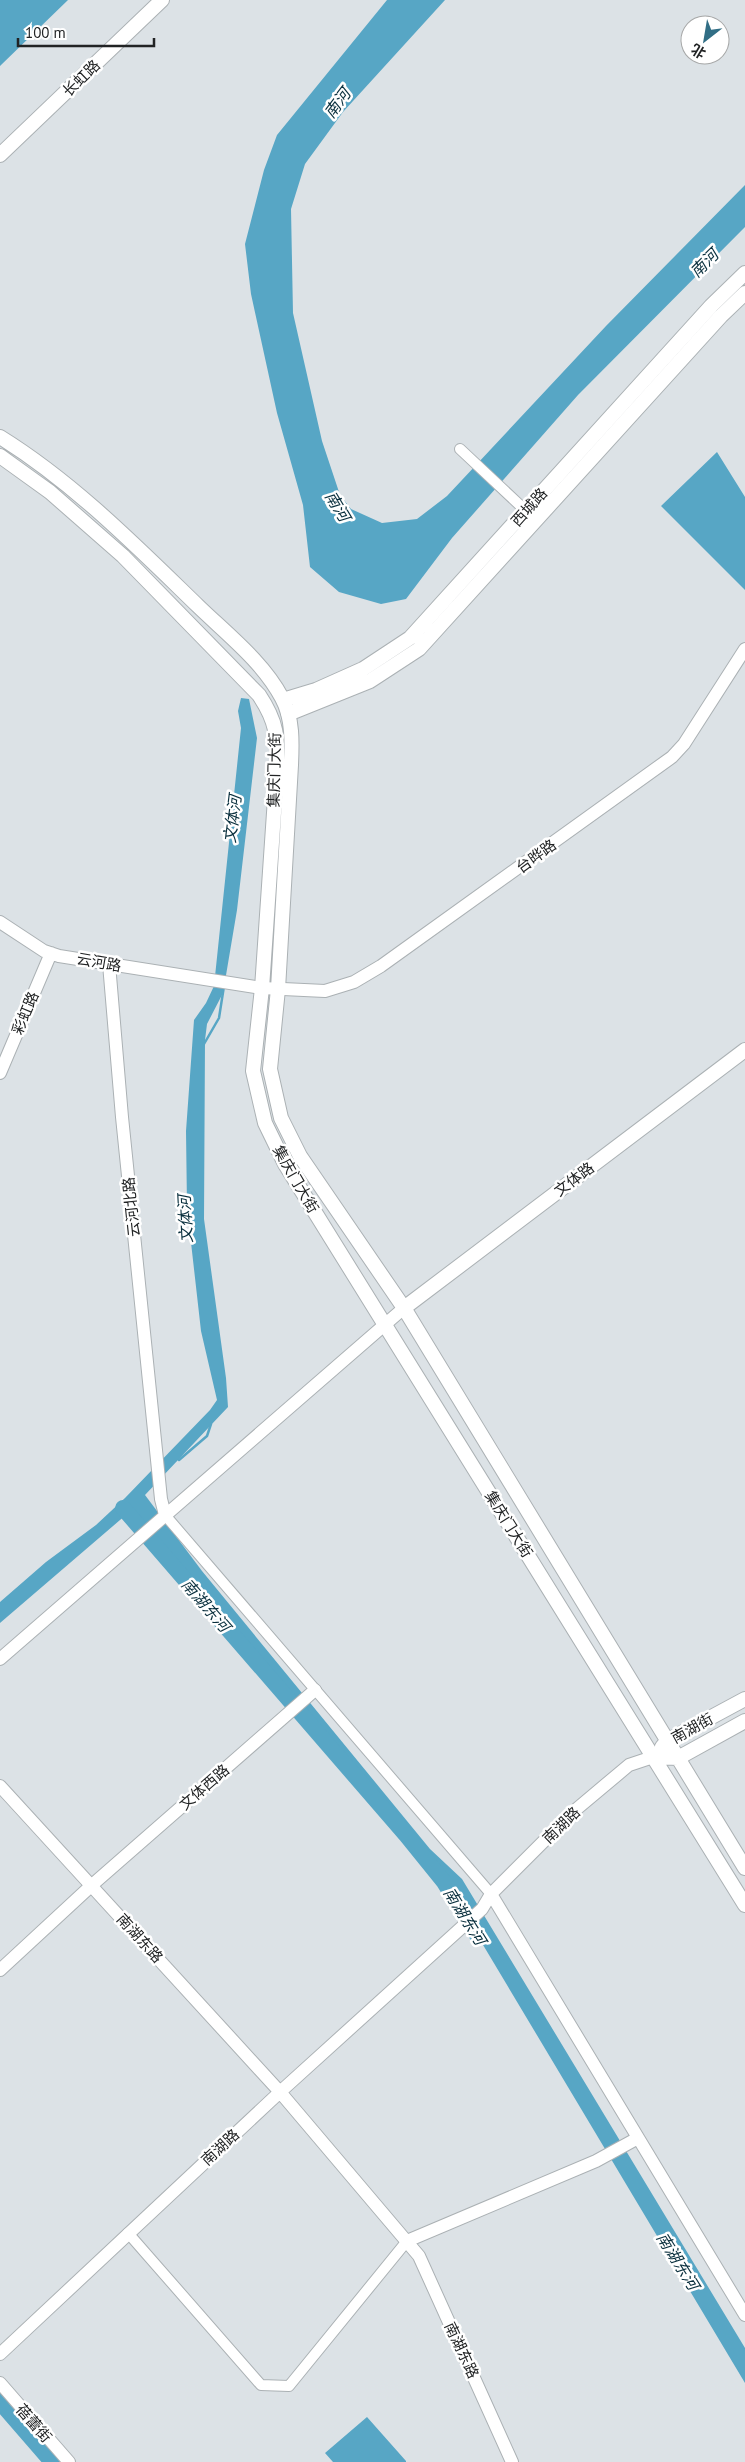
<svg xmlns="http://www.w3.org/2000/svg" width="745" height="2462" font-family="'PT Sans','Noto Sans SC',sans-serif">
<rect width="100%" height="100%" fill="#dce2e6"/>
<path fill="#57a6c5" d="M 0,0 L 68,0 L 0,66 Z
M 387,0 L 445,0 L 343,112 L 305,164 L 291,209 L 293,313 L 322,441 L 340,495 L 351,509 L 382,523 L 417,519 L 447,496 L 606,326 L 745,185 L 745,227 L 578,395 L 452,538 L 406,599 L 381,604 L 339,592 L 310,567 L 303,505 L 277,413 L 251,294 L 245,244 L 264,170 L 277,135 Z
M 717,452 L 745,497 L 745,590 L 661,506 Z
M 241,698 L 249,699 L 257,738 L 237,910 L 223,993 L 207,1024 L 205,1040 L 204,1219 L 226,1378 L 228,1407 L 145,1495 L 202,1571 L 430,1849 L 462,1879 L 745,2348 L 745,2383 L 437,1868 L 199,1597 L 132,1514 L 127,1514 L 0,1623 L 0,1602 L 46,1562 L 96,1525 L 125,1498 L 210,1410 L 217,1400 L 201,1331 L 187,1207 L 186,1131 L 194,1020 L 206,1003 L 214,986 L 241,728 L 238,711 Z
M 367,2417 L 406,2461 L 406,2462 L 333,2462 L 325,2453 Z"/>
<g fill="none" stroke-linecap="round" stroke-linejoin="round">
<path stroke="#57a6c5" stroke-width="2.5" d="M 204,1044 L 219,1018 L 224,986
M 179,1460 L 207,1436 L 211,1424"/>
<path stroke="#57a6c5" stroke-width="16" d="M 123,1508 L 406,1835 L 444,1882 L 477,1935
M 0,2402 L 52,2462"/>
<defs>
<path id="minor" d="M 460,449 L 526,511
M 165,1515 L 491,1894
M 128,2233 L 261,2385 L 289,2386 L 407,2241"/>
<path id="tertiary" d="M 0,922 L 44,951 L 59,956 L 262,988 L 325,991 L 354,982 L 381,966 L 672,757 L 684,744 L 745,649
M 109,964 L 122,1117 L 161,1499 L 165,1515
M 0,1073 L 51,953
M 0,1659 L 404,1308
M 0,1786 L 280,2092 L 419,2256 L 512,2462
M 491,1894 L 745,2315
M 0,1970 L 92,1885 L 315,1690
M 407,2241 L 596,2161 L 638,2138
M 0,2354 L 280,2092 L 482,1909 L 491,1894 L 573,1812 L 629,1765 L 653,1757
M 0,2383 L 69,2462"/>
<path id="secondary" d="M 0,155 L 162,0
M 0,437 C 74,483 136,546 198,606 C 228,635 263,662 282,698 C 293,718 292,743 291,765 L 278,989 L 270,1069 L 281,1118 L 300,1156 L 404,1308 L 745,1868
M 0,456 L 50,492 L 123,556 L 259,695 C 277,722 278,737 277,769 L 262,988 L 253,1071 L 265,1123 L 285,1164 L 745,1905
M 283,700 L 316,690 L 363,669 L 410,638 L 711,306 L 745,273
M 288,714 L 370,681 L 419,649 L 721,316 L 745,293
M 404,1308 L 745,1050
M 662,1747 L 667,1741 L 745,1699
M 653,1757 L 678,1758 L 745,1721"/>
</defs>
<use href="#minor" stroke="#abb1b4" stroke-width="12"/>
<use href="#tertiary" stroke="#abb1b4" stroke-width="14"/>
<use href="#secondary" stroke="#abb1b4" stroke-width="16"/>
<use href="#minor" stroke="#fff" stroke-width="10"/>
<use href="#tertiary" stroke="#fff" stroke-width="12"/>
<use href="#secondary" stroke="#fff" stroke-width="14"/>
</g>
<g text-anchor="middle" dominant-baseline="central" stroke-width="5" stroke-linejoin="round" paint-order="stroke">
<g font-size="15" fill="#212324" stroke="#fff">
<text transform="translate(81 78) rotate(-44)">长虹路</text>
<text transform="translate(529 507) rotate(-48)">西城路</text>
<text transform="translate(274 770) rotate(-89)">集庆门大街</text>
<text transform="translate(536 856) rotate(-36)">台晔路</text>
<text transform="translate(99 962) rotate(10)">云河路</text>
<text transform="translate(25 1013) rotate(-67)">彩虹路</text>
<text transform="translate(296 1179) rotate(60)">集庆门大街</text>
<text transform="translate(574 1179) rotate(-37)">文体路</text>
<text transform="translate(131 1207) rotate(-96)">云河北路</text>
<text transform="translate(509 1524) rotate(58)">集庆门大街</text>
<text transform="translate(692 1728) rotate(-29)">南湖街</text>
<text transform="translate(204 1787) rotate(-41)">文体西路</text>
<text transform="translate(561 1825) rotate(-44)">南湖路</text>
<text transform="translate(140 1938) rotate(48)">南湖东路</text>
<text transform="translate(220 2147) rotate(-43)">南湖路</text>
<text transform="translate(462 2350) rotate(65)">南湖东路</text>
<text transform="translate(34 2423) rotate(49)">蓓蕾街</text>
</g>
<g font-size="16" font-style="italic" fill="#092f3d" stroke="#fff">
<text transform="translate(337 103) rotate(-53)">南河</text>
<text transform="translate(704 263) rotate(-45)">南河</text>
<text transform="translate(338 506) rotate(59)">南河</text>
<text transform="translate(232 819) rotate(-83)">文体河</text>
<text transform="translate(185 1219) rotate(-93)">文体河</text>
<text transform="translate(206 1605) rotate(49)">南湖东河</text>
<text transform="translate(465 1916) rotate(58)">南湖东河</text>
<text transform="translate(678 2261) rotate(58)">南湖东河</text>
</g>
</g>
<g transform="translate(705 40) rotate(211)"><circle r="24" fill="#ffffff" stroke="#a6a7a7"/>
<path d="M0-4L9 19L0 12L-9 19Z" fill="#316e85"/>
<text y="-8" font-size="14" font-weight="bold" text-anchor="middle" fill="#212324">北</text>
</g>
<path d="M18 38v8h136v-8" fill="none" stroke="#212324" stroke-width="2.5"/>
<text x="25" y="38" font-size="15" fill="#212324" stroke="#ffffff" stroke-width="4" paint-order="stroke">100 m</text>
</svg>
